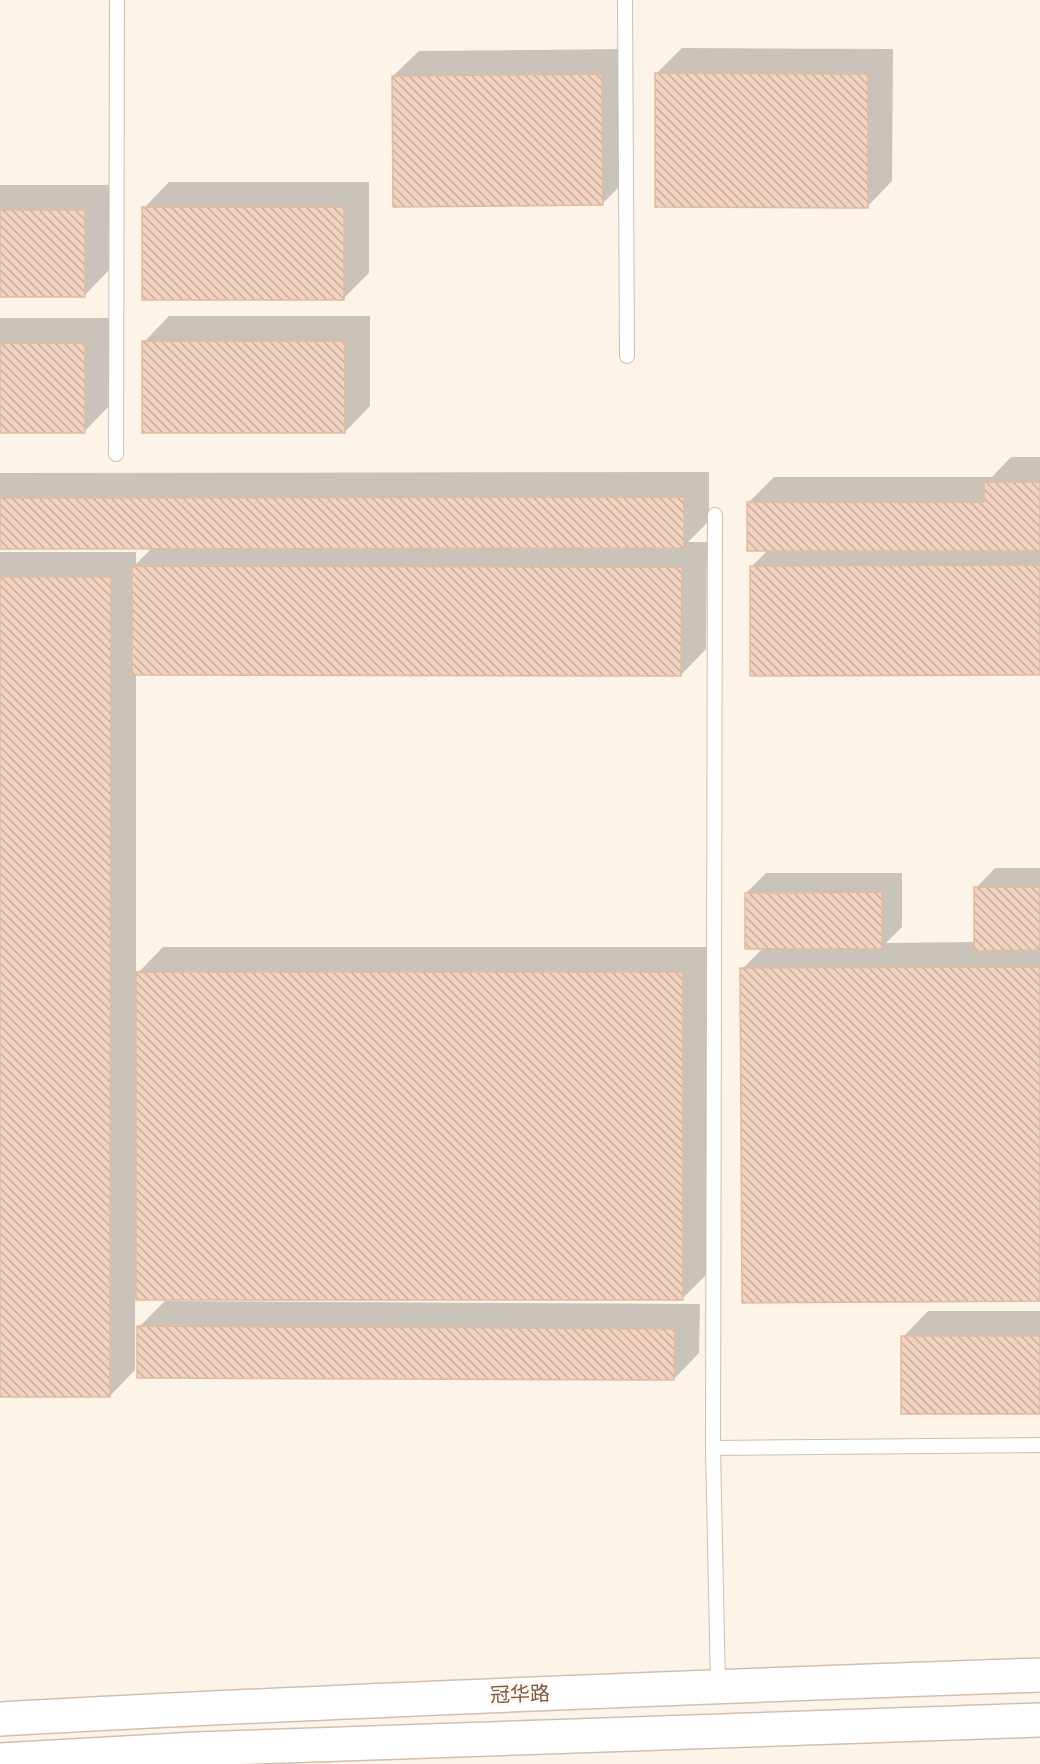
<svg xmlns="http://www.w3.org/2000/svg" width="1040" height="1764" font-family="Roboto,'Noto Sans SC',sans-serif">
<defs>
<pattern id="building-back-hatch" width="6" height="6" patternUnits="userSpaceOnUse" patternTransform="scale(1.5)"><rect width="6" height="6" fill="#f1d3c0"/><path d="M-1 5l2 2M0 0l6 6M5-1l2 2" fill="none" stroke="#c8ae9e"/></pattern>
</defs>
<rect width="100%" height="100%" fill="#fcf4e8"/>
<path fill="#0003" d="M 682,48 L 893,49 L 892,181 L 867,207 L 656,74 Z
M 627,49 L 628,178 L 602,204 L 393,76 L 419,51 Z
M 169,182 L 369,182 L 369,273 L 344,298 L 144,208 Z
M 0,185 L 109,185 L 109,270 L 84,296 L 0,296 Z
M 169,316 L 370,316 L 370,406 L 345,432 L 144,342 Z
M 0,318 L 109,318 L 109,406 L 84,432 L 0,432 Z
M 1011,457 L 1040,457 L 1040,674 L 752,566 L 768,550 L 749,502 L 774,477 L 992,477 Z
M 709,472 L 709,521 L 688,542 L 707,542 L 706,649 L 681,675 L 136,674 L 136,975 L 163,947 L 708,947 L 708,1273 L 683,1298 L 135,1298 L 135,1370 L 110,1396 L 0,1396 L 0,552 L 136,552 L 136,564 L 153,547 L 0,547 L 0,473 Z
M 995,868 L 1040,868 L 1040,1300 L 742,969 L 763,948 L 746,893 L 766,873 L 902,873 L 902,927 L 886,943 L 976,942 L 976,888 Z
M 166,1300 L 166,1301 L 700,1304 L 699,1353 L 674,1379 L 139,1327 Z
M 928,1311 L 1040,1311 L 1040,1412 L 903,1337 Z"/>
<path fill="url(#building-back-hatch)" stroke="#e4b9a0" stroke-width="1.5" d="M 655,73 L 868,74 L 868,208 L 655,207 Z
M 602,74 L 603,205 L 393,207 L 392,76 Z
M 142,207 L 344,207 L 344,300 L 142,300 Z
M 0,210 L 85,210 L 85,297 L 0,297 Z
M 142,341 L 345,341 L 345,433 L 142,433 Z
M 0,343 L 85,343 L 85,433 L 0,433 Z
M 984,482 L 1040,482 L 1040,551 L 747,551 L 747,502 L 984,502 Z
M 684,497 L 684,548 L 0,549 L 0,498 Z
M 1040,565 L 1040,675 L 750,676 L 750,566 Z
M 132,566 L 682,567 L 681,676 L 132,675 Z
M 0,577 L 111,577 L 110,1397 L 0,1397 Z
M 974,887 L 1040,887 L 1040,950 L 974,951 Z
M 882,892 L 882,949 L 745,949 L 745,893 Z
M 1040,967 L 1040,1301 L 742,1303 L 740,968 Z
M 136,972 L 683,972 L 683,1300 L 136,1300 Z
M 137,1326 L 675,1329 L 674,1380 L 137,1378 Z
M 901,1336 L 1040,1336 L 1040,1414 L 901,1414 Z"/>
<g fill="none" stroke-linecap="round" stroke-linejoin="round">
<defs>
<path id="lane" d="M 625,0 L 627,356
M 116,454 L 117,0
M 715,515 L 713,1448 L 718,1686
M 713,1448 L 1040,1445"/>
<path id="secondary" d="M 0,1719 C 346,1700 693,1687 1040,1675
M 0,1760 L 196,1749 L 1040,1720"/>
</defs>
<use href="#lane" stroke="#d0beb0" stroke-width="16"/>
<use href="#secondary" stroke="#d3beae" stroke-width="36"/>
<use href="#lane" stroke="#fff" stroke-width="14"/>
<use href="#secondary" stroke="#fff" stroke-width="33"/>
</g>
<g text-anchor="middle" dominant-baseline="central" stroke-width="6" stroke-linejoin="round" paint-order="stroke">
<g font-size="20" fill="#765a4c" stroke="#fff8ee">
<text transform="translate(520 1694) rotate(-2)">冠华路</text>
</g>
</g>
</svg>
